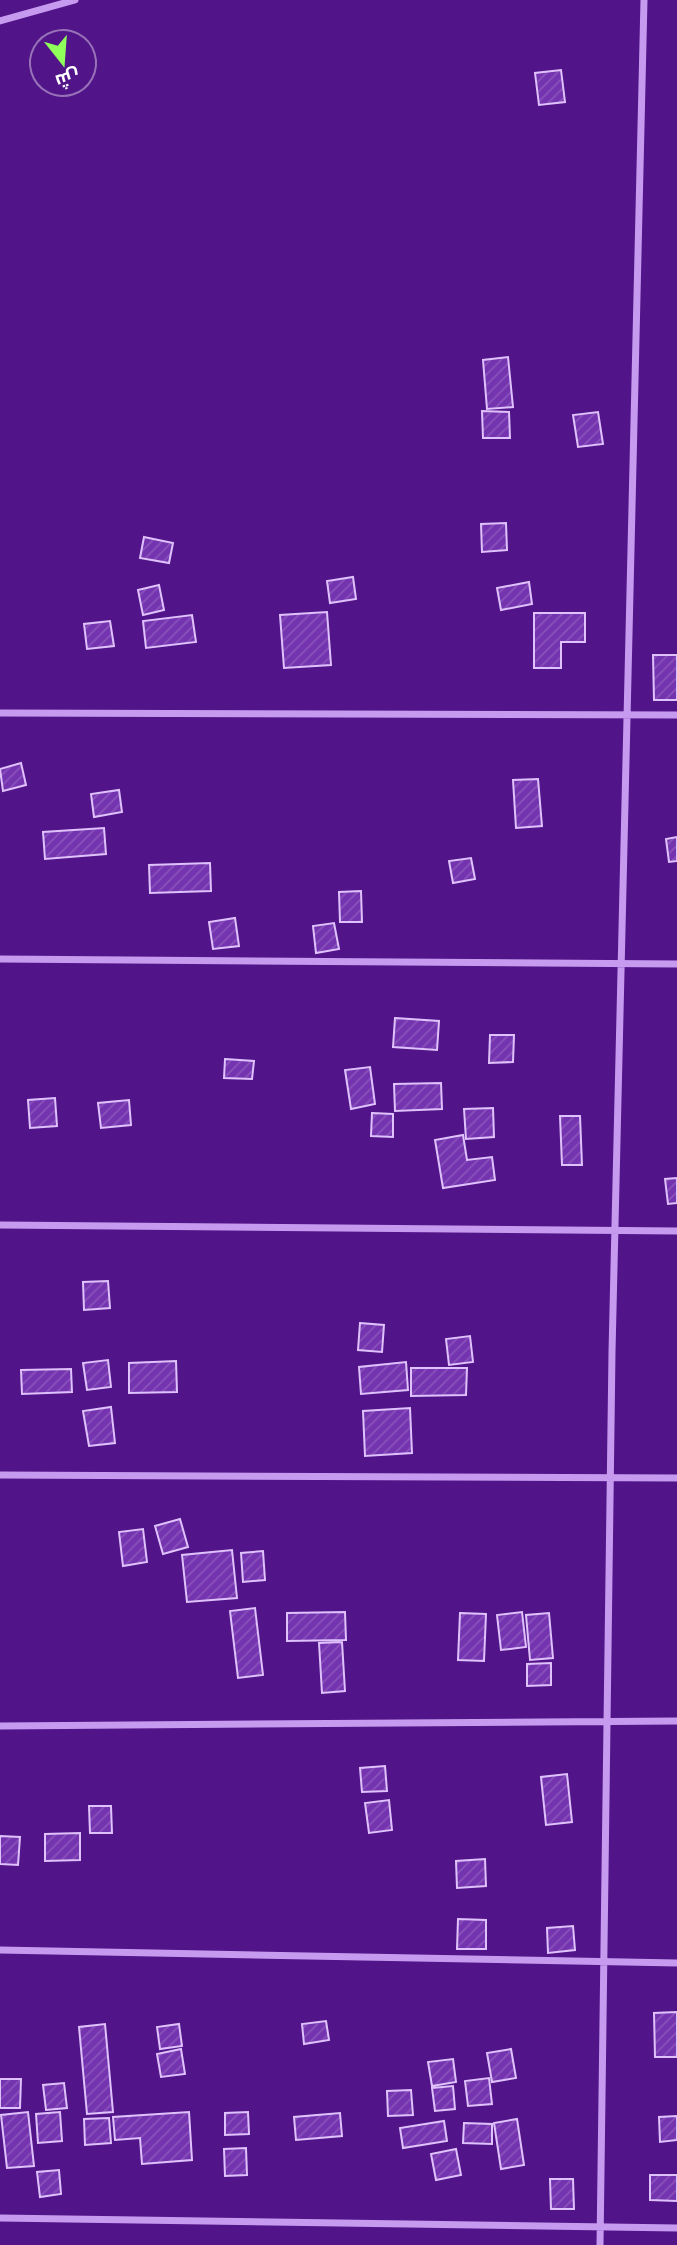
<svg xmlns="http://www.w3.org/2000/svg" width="677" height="2245" font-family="'Space Grotesk',Cairo,sans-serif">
<defs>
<pattern id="building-hatch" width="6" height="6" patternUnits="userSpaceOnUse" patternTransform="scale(1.75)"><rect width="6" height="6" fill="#7434af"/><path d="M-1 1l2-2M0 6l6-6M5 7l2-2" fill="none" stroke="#8952bb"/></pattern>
</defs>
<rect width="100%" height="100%" fill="#521489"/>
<path fill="url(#building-hatch)" stroke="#dfc1fb" stroke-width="2" d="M 561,70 L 565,102 L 539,105 L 535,73 Z
M 508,357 L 513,407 L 487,409 L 483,360 Z
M 482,411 L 509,412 L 510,438 L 483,438 Z
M 598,412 L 603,444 L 578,447 L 573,415 Z
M 506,523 L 507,550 L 482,552 L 481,524 Z
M 144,537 L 173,543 L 169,563 L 140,558 Z
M 353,577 L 356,599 L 330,603 L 327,581 Z
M 529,582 L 532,604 L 501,610 L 497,588 Z
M 159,585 L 164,610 L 143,615 L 138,590 Z
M 327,612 L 331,665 L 284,668 L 280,615 Z
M 534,613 L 585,613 L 585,642 L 561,642 L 561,668 L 534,668 Z
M 192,615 L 196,642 L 146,648 L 143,621 Z
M 110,621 L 114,646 L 87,649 L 84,624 Z
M 653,655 L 677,655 L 677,700 L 654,700 Z
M 21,763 L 26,785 L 3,791 L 0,769 Z
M 538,779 L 542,826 L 516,828 L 513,780 Z
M 119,790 L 122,812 L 94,817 L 91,794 Z
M 104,828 L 106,854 L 45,859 L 43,832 Z
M 677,837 L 677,861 L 669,862 L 666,839 Z
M 471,858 L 475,879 L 453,883 L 449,861 Z
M 210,863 L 211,891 L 150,893 L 149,865 Z
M 361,891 L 362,922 L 340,922 L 339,892 Z
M 235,918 L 239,946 L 213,949 L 209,922 Z
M 334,923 L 339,949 L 316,953 L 313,926 Z
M 395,1018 L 439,1021 L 437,1050 L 393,1047 Z
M 490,1035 L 514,1035 L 513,1062 L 489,1063 Z
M 225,1059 L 254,1061 L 252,1079 L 224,1078 Z
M 370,1067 L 375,1104 L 351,1109 L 345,1070 Z
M 441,1083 L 442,1109 L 395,1111 L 394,1084 Z
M 55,1098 L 57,1126 L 30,1128 L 28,1100 Z
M 129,1100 L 131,1125 L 101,1128 L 98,1103 Z
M 493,1108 L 494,1137 L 466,1139 L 464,1109 Z
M 372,1113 L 393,1114 L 393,1137 L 371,1136 Z
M 560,1116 L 580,1116 L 582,1165 L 562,1165 Z
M 463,1135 L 467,1160 L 492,1157 L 495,1180 L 443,1188 L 435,1140 Z
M 677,1178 L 677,1203 L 668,1204 L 665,1179 Z
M 108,1281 L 110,1308 L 84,1310 L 83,1282 Z
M 360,1323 L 384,1325 L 382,1352 L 358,1350 Z
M 470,1336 L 473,1362 L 449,1365 L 446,1339 Z
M 108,1360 L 111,1387 L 87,1390 L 83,1363 Z
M 176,1361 L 177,1392 L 129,1393 L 129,1363 Z
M 406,1362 L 408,1390 L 361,1394 L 359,1367 Z
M 411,1368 L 467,1368 L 466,1395 L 411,1396 Z
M 71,1369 L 72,1392 L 22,1394 L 21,1370 Z
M 111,1407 L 115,1443 L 89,1446 L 83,1411 Z
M 410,1408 L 412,1453 L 365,1456 L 363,1411 Z
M 180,1519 L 188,1547 L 163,1554 L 155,1526 Z
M 143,1529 L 147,1562 L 123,1566 L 119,1532 Z
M 232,1550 L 237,1598 L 187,1602 L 182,1555 Z
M 263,1551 L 265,1580 L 243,1582 L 241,1553 Z
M 255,1608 L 263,1675 L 238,1678 L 230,1611 Z
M 345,1612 L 346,1640 L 287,1641 L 287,1613 Z
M 522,1612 L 526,1647 L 501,1650 L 497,1615 Z
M 460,1613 L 486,1614 L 484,1661 L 458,1660 Z
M 549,1613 L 553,1658 L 530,1660 L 526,1615 Z
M 342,1642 L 345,1691 L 322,1693 L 319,1643 Z
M 551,1663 L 551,1685 L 527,1686 L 527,1664 Z
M 385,1766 L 387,1791 L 362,1792 L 360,1768 Z
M 567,1774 L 572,1822 L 546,1825 L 541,1777 Z
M 389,1800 L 392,1830 L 369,1833 L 365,1803 Z
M 89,1806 L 111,1806 L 112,1833 L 90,1833 Z
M 80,1833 L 80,1860 L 45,1861 L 45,1834 Z
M 0,1836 L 20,1837 L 18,1865 L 0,1864 Z
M 485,1859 L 486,1886 L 457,1888 L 456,1861 Z
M 458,1919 L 486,1920 L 486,1949 L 457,1949 Z
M 573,1926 L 575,1950 L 548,1953 L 547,1928 Z
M 677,2012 L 677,2057 L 655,2057 L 654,2013 Z
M 326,2021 L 329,2040 L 304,2044 L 302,2024 Z
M 105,2024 L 113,2112 L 87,2114 L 79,2027 Z
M 179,2024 L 182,2046 L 160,2049 L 157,2027 Z
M 181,2049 L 185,2074 L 161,2077 L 157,2054 Z
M 511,2049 L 516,2078 L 492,2082 L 487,2053 Z
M 453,2059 L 456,2082 L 432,2086 L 428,2062 Z
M 489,2078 L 492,2104 L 468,2106 L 465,2081 Z
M 0,2079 L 21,2079 L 20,2108 L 0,2108 Z
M 64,2083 L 67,2108 L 46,2110 L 43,2085 Z
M 453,2086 L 455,2109 L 435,2111 L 432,2088 Z
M 411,2090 L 413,2115 L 388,2116 L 387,2091 Z
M 28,2112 L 34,2166 L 7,2168 L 1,2115 Z
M 60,2112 L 62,2141 L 38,2143 L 36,2114 Z
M 189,2112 L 192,2160 L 142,2164 L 140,2138 L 115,2140 L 113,2117 Z
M 248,2112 L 249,2134 L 225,2135 L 225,2113 Z
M 340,2113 L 342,2136 L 296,2140 L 294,2117 Z
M 677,2116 L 677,2140 L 660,2142 L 659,2117 Z
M 109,2118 L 111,2143 L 85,2145 L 84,2119 Z
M 517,2119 L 524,2165 L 501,2169 L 494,2123 Z
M 444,2121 L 447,2141 L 403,2148 L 400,2128 Z
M 464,2123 L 492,2124 L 492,2144 L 463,2143 Z
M 246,2148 L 247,2175 L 225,2176 L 224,2149 Z
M 456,2149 L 461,2175 L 436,2180 L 431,2154 Z
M 59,2170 L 61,2194 L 40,2197 L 37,2172 Z
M 650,2175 L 677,2175 L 677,2201 L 650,2200 Z
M 550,2179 L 573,2179 L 574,2209 L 551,2209 Z"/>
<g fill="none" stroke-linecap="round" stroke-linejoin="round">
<path stroke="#c69bef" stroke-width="7" d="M 0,21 L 75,0
M 0,713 L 677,715
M 0,959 L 677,964
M 0,1225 L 677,1231
M 0,1475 L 677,1478
M 0,1726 L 677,1721
M 0,1950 L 677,1963
M 0,2218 L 677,2228
M 600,2245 L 612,1352 L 644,0"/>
</g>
<g transform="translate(63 63) rotate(163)"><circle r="33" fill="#521489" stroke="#9772b8" stroke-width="2"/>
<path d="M0-5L12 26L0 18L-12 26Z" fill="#8fff59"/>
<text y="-10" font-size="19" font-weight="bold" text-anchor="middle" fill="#ffffff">ش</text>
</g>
</svg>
